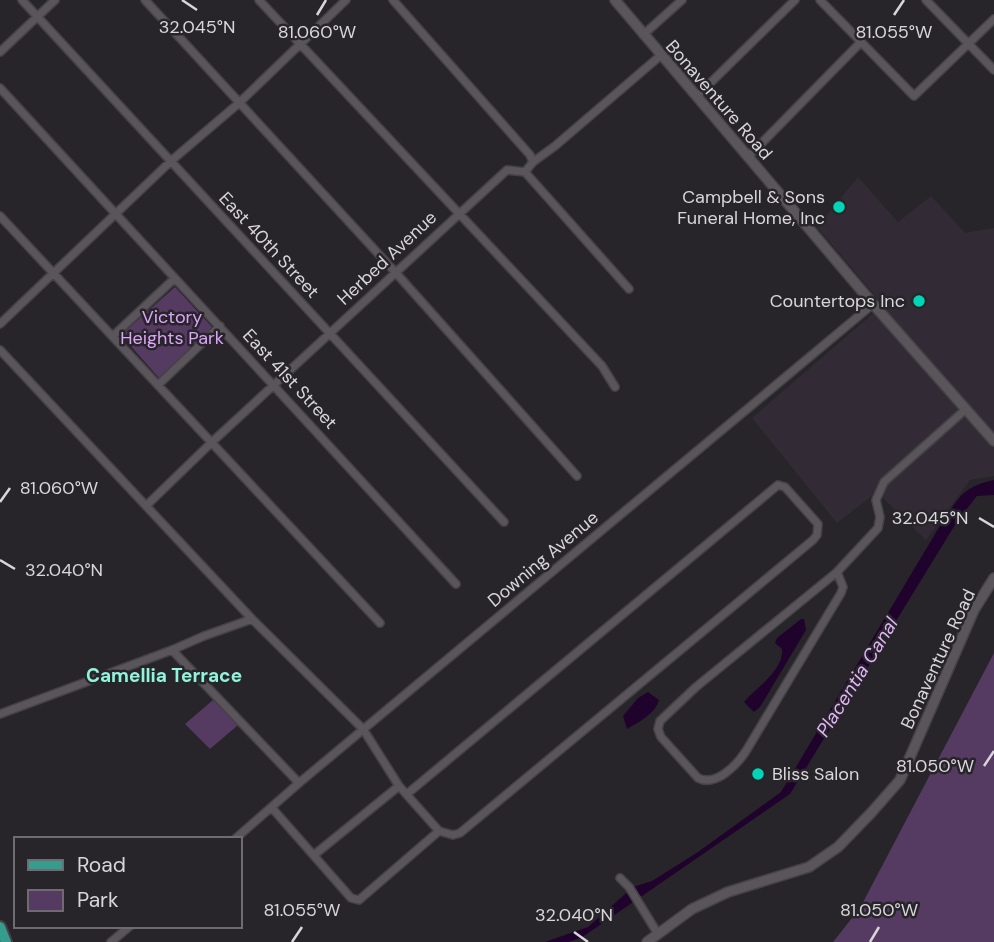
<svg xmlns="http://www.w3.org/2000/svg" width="994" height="942" font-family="'DM Sans',sans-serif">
<rect width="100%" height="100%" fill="#28252a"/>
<path fill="#322b35" d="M 858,177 L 898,222 L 931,196 L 965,233 L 994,228 L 994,476 L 970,480 L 926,540 L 877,492 L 837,523 L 752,418 L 883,305 L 817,227 Z"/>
<path fill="#553b62" d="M 175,287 L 212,327 L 159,378 L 121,335 Z
M 994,653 L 994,942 L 833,942 L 860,908 Z
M 213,700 L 238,725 L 210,749 L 185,724 Z"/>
<path fill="#20032c" d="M 994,480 L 994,495 L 977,496 L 958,520 L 790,794 L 581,938 L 568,942 L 545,942 L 588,927 L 633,887 L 652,881 L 698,852 L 781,792 L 938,529 C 957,502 959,487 994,480 Z
M 801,619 L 804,619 L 806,630 L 760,707 L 754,712 L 744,702 C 757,687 784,670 782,649 L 775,643 L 777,638 Z
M 648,692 L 659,700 C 655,714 639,722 627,729 L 623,716 L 638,698 Z"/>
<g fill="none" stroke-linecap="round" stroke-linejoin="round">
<defs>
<path id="minor" d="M 22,0 L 504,522
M 145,0 L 396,273 L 577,476
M 259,0 L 602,366 L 615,387
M 393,0 L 530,155 L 533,162
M 820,0 L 914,96 L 994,19
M 926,0 L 994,70
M 643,35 L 682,0
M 0,52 L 55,0
M 0,88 L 456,584
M 697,96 L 795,0
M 748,157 L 860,43
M 525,172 L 629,289
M 0,216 L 380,623
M 0,324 L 171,161 L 239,103 L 346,0
M 113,336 L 174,279
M 0,350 L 252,619 L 363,729 L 399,786 L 439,831
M 158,385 L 220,326
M 147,505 L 212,442 L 507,170 L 525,172 L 533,162 L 555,146 L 660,56
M 837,572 L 696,687 L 660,721 L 658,729 L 661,737 L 698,778 C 716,787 737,765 746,751 L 841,593 L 843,587 L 837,572 L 878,528 L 880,517 L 876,500 L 884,482 L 966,409
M 172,650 L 299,783
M 0,714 L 172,650 L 204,636 L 252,619
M 272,808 L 351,898 L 359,900 L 439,831 L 453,835 L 460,833 L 813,540 L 817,535 L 818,524 L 785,487 L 778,485 L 407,794
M 235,839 L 299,783 L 873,304
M 314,855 L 399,786
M 620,878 L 629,887 L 658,934
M 111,942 L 130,926"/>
<path id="tertiary" d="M 615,0 L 873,304 L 994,441
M 647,942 L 692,909 L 728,892 L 809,867 L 838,847 L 871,813 L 900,780 L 974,610 L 994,578"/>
<path id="primary" d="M 0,927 L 6,942"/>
</defs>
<use href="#minor" stroke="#454247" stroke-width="10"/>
<use href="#tertiary" stroke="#454247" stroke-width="12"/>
<use href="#primary" stroke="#454247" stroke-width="14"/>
<use href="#minor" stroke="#59555b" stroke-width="7"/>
<use href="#tertiary" stroke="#59555b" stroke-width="9"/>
<use href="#primary" stroke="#359c8e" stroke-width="10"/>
</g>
<path fill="none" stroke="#d8d6da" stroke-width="2.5" d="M 182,0 L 197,10M 317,15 L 326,0M 894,15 L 904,0M 0,502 L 10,488M 979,518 L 994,527M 0,560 L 15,569M 984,766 L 994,751M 574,932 L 588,942M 292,942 L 302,927M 870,942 L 879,927"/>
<g fill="#00d5b7" stroke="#28252a" stroke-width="2.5">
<circle cx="839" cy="207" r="7"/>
<circle cx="919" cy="301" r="7"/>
<circle cx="758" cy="774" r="7"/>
</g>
<g text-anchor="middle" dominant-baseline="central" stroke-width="5" stroke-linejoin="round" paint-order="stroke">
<g font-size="18" fill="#d8d6da" stroke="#28252a">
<text transform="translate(719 100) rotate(49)">Bonaventure Road</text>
<text transform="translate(269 245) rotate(47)">East 40th Street</text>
<text transform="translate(387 258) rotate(-43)">Herbed Avenue</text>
<text transform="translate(290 379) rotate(47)">East 41st Street</text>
<text transform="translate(543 559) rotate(-40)">Downing Avenue</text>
<text transform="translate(938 659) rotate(-65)">Bonaventure Road</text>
</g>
<g font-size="18" fill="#d8d6da" stroke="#28252a" text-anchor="end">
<text x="825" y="197">Campbell &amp; Sons<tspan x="825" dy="21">Funeral Home, Inc</tspan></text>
<text x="905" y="301">Countertops Inc</text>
<text x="772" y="774" text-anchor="start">Bliss Salon</text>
</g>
<g font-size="18" fill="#dea4fc" stroke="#28252a">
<text x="172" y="317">Victory<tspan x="172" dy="21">Heights Park</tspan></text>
</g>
<g font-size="19" font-weight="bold" fill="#90f3dd" stroke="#28252a">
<text x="164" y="675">Camellia Terrace</text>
</g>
<g font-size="19" font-style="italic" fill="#e2b4fa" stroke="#28252a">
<text transform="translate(857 677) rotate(-58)">Placentia Canal</text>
</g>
</g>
<g font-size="18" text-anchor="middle" fill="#d8d6da" stroke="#28252a" stroke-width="5" stroke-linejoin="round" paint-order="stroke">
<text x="197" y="33">32.045°N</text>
<text x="317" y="38">81.060°W</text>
<text x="894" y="38">81.055°W</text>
<text x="59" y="494">81.060°W</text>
<text x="930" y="524">32.045°N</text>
<text x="64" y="576">32.040°N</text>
<text x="935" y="772">81.050°W</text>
<text x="302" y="916">81.055°W</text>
<text x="879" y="916">81.050°W</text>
<text x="574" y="921">32.040°N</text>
</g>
<rect x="14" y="837" width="228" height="91" fill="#28252a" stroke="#6e6c70" stroke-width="2"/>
<rect x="28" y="860" width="35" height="10" fill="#359c8e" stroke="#6e6c70" stroke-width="2"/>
<text x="77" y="872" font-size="21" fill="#d8d6da">Road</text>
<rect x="28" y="890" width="35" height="21" fill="#553b62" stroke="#6e6c70" stroke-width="2"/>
<text x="77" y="907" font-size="21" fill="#d8d6da">Park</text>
</svg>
